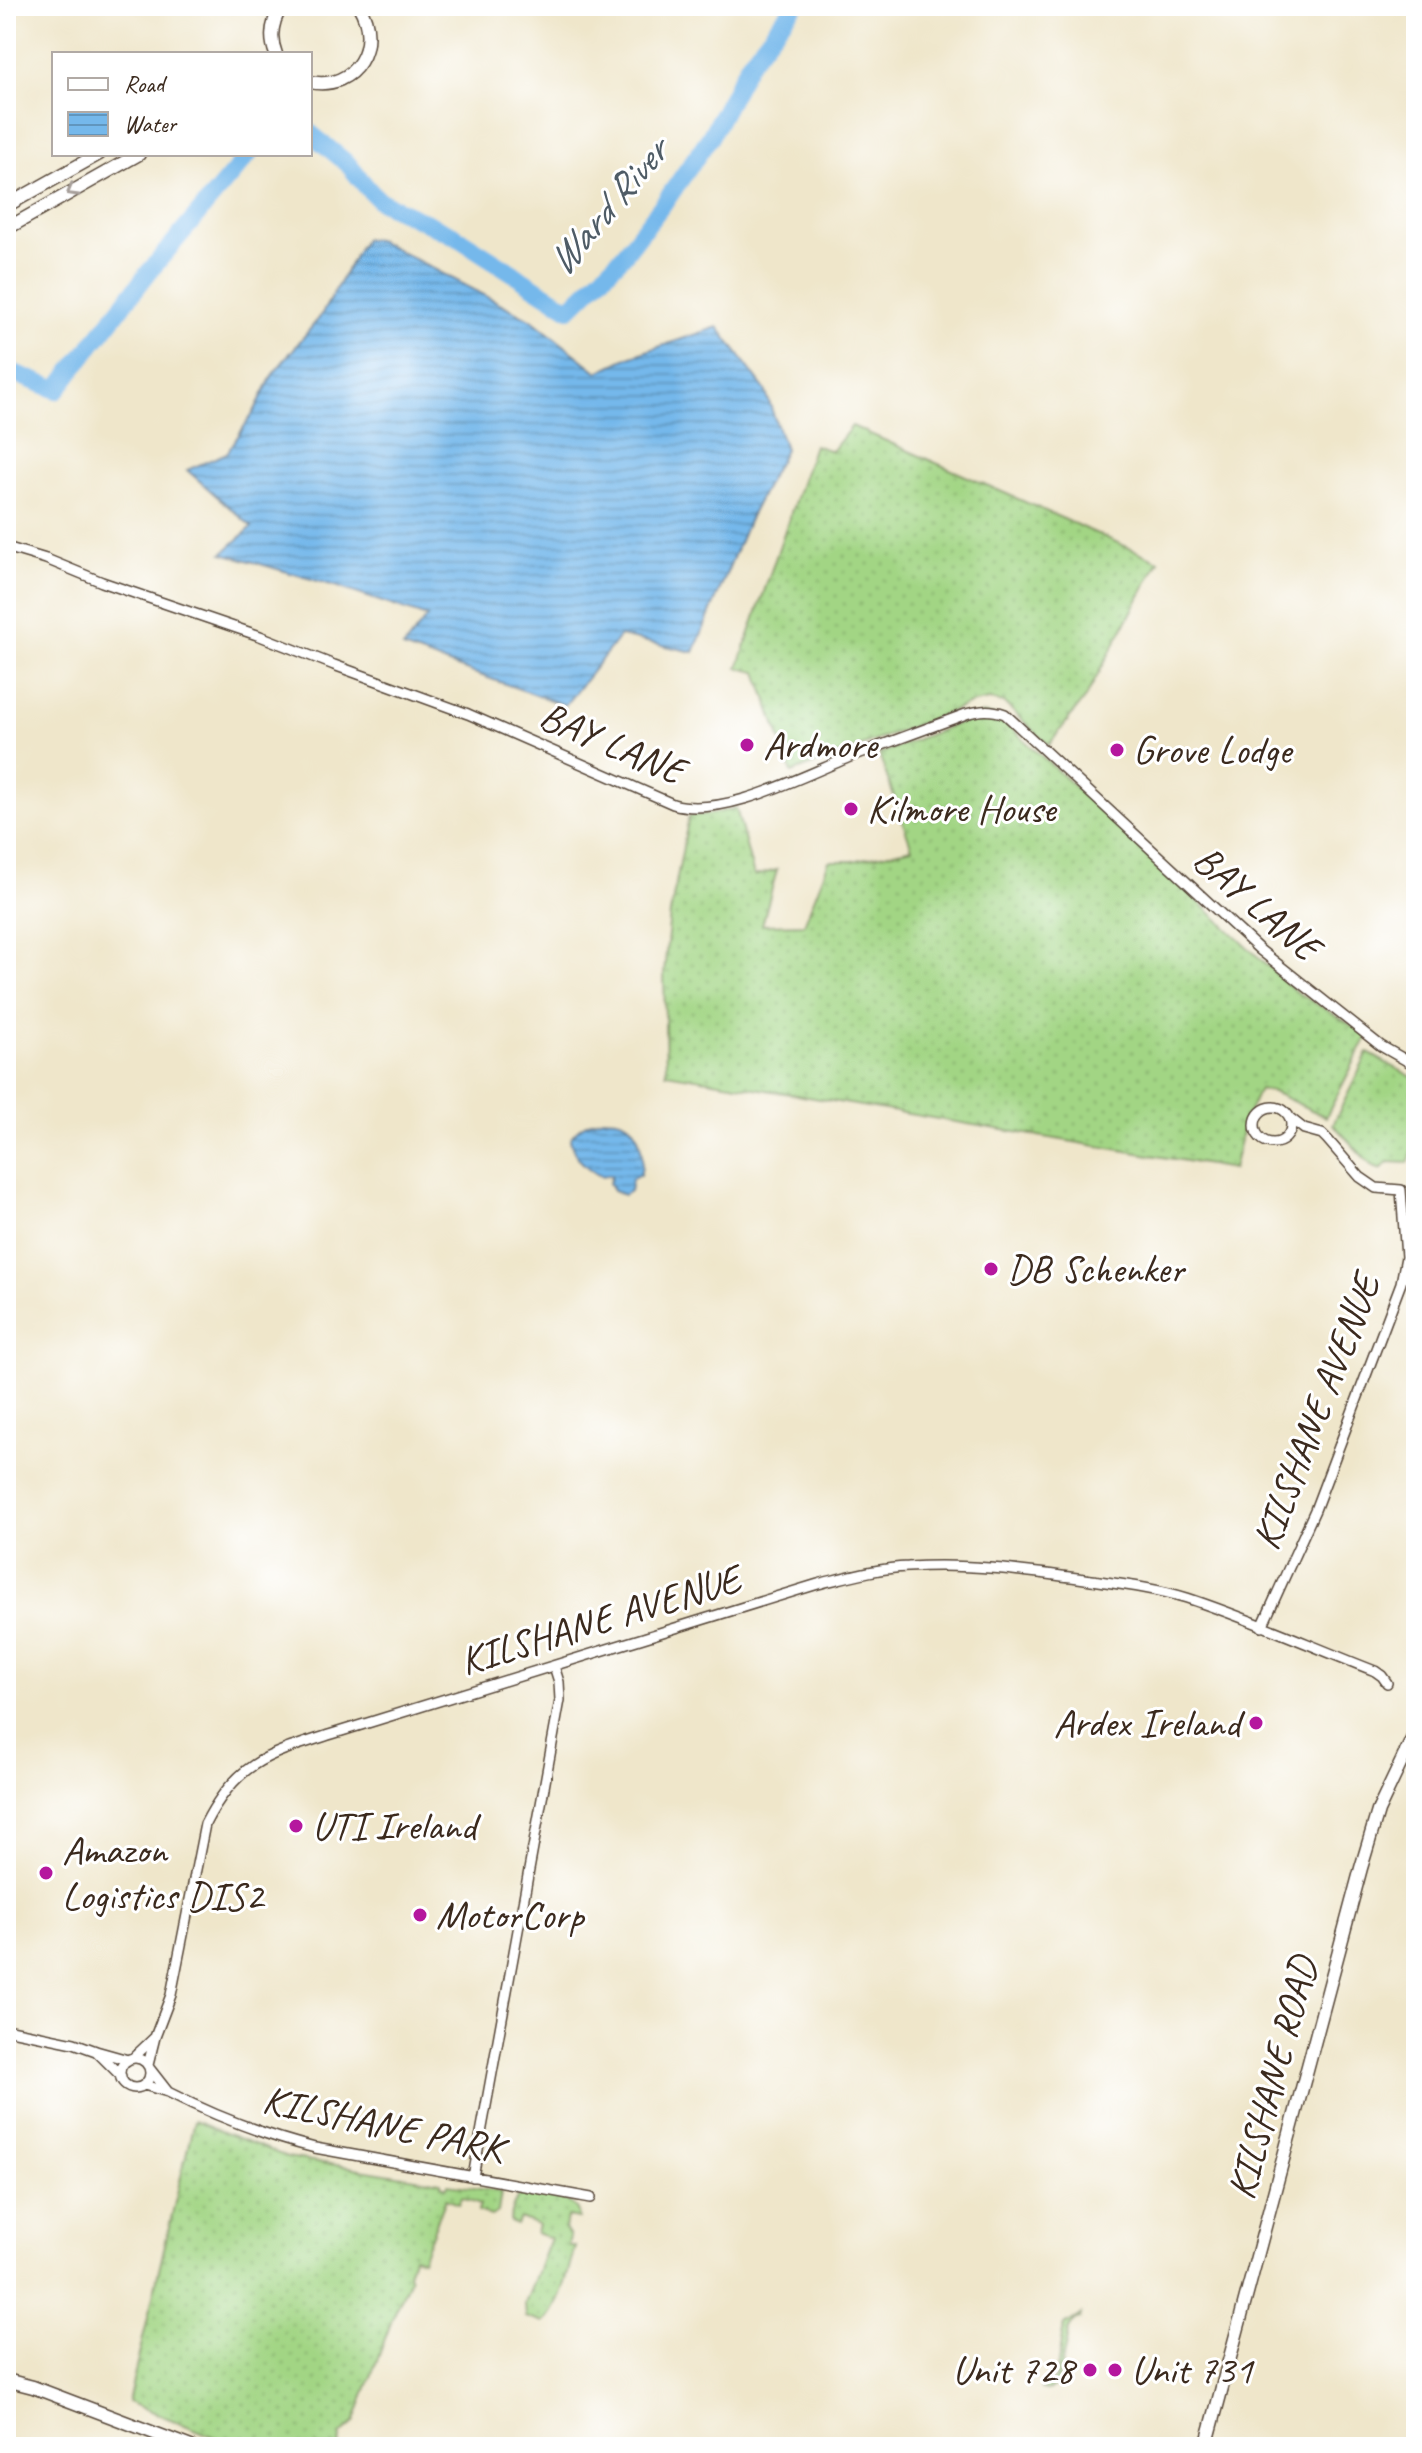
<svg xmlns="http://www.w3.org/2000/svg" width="1422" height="2453" font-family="Caveat,sans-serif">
<defs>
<pattern id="grass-dots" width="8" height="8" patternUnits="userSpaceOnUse" patternTransform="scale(2)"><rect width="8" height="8" fill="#a2d584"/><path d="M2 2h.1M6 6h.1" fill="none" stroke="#8cb772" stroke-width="1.8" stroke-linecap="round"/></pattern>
<pattern id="water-rules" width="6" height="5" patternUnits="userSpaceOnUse" patternTransform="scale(2)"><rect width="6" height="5" fill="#75b8eb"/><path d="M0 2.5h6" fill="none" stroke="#6196be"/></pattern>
</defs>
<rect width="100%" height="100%" fill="#fff"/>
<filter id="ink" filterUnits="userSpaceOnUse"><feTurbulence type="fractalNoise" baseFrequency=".0125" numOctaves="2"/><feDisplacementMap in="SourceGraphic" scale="16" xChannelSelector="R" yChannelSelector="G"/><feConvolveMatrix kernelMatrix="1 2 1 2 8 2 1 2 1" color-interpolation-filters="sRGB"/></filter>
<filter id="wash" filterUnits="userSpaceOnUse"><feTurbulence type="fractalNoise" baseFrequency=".006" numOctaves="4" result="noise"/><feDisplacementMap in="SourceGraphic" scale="32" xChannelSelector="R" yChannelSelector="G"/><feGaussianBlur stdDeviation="1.8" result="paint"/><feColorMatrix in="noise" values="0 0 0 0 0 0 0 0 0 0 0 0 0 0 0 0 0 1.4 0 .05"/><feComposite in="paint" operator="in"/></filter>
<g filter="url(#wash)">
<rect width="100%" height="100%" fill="#efe6ca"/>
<path fill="url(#grass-dots)" stroke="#6e8051" stroke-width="2" d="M 852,426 L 1159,561 L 1087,695 L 1049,745 L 1004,703 L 989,700 L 970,704 L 792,773 L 757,672 L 738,668 L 814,445 L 832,451 Z
M 982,714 L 994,716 L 1009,726 L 1295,991 L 1368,1035 L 1326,1117 L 1271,1091 L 1259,1089 L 1244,1123 L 1233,1169 L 666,1073 L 664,973 L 670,914 L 689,816 L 712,814 L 736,808 L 754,876 L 777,870 L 762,925 L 804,924 L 829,861 L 853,861 L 912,848 L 879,754 Z
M 1368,1053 L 1416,1079 L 1416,1143 L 1408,1163 L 1388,1162 L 1381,1169 L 1371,1165 L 1333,1124 Z
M 194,2121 L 287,2157 L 441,2182 L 441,2185 L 447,2187 L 448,2184 L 501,2192 L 498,2212 L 491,2216 L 478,2211 L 480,2204 L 462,2197 L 459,2204 L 446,2199 L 422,2259 L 413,2256 L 408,2274 L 410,2278 L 393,2317 L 354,2423 L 341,2434 L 338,2447 L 239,2447 L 128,2402 Z
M 522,2192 C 542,2196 578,2194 579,2219 L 567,2217 L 565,2229 L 570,2237 L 568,2246 L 575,2246 C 569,2268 561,2310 543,2323 L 526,2317 L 525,2304 L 550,2238 L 536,2233 L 538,2225 L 520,2218 L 517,2225 L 510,2222 C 510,2210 515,2200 522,2192 Z
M 1081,2315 L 1080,2319 L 1074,2321 L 1069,2329 L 1057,2386 L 1047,2390 L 1042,2389 L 1043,2383 L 1049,2384 L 1055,2379 C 1060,2361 1059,2342 1065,2325 Z"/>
<path fill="url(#water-rules)" stroke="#587184" stroke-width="2" d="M 364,239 L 378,240 L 532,320 L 598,372 L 629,357 L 718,327 L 765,390 L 785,449 L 749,519 L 694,652 L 620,636 L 565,705 L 403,648 L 427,617 L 335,586 L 223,553 L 252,527 L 187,470 L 227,453 L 255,410 L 273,374 L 320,317 Z
M 603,1118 C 609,1119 618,1118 623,1121 C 641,1128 645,1159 640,1175 L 632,1179 L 630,1191 L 624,1195 L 613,1191 L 609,1183 L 612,1176 L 608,1175 L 602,1177 C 586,1168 573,1157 570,1139 C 578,1126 589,1122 603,1118 Z"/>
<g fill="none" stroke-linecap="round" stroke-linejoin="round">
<path stroke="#75b8eb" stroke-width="18" d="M 310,133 L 348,164 L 369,190 L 380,201 L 455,236 L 569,309 L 623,256 L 667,199 L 710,137 L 749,63 L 794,6
M 6,370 L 57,390 L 148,273 L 249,154"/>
</g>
</g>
<g filter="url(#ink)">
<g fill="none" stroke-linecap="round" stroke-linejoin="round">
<defs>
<path id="street" d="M 6,547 L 46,559 L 102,582 L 260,636 L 334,665 L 468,714 L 673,804 C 724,819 806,774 855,755 C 892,741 929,728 966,714 C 981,710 990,709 1005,714 L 1260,950 L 1381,1046 L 1416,1066
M1255 1125a18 18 0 1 1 36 0a18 18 0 1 1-36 0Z
M 1262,1627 L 1315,1510 L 1401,1283 L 1406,1257 L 1401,1190 L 1376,1188 L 1360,1177 L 1327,1139 L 1322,1134 L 1304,1129 L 1290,1118
M 6,2029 L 74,2043 L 96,2051
M 155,2037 L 171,1995 L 205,1824 C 237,1761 269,1754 332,1734 L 818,1584 C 847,1577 878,1568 908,1567 C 967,1563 1026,1571 1085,1579 C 1119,1584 1154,1588 1187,1598 C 1251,1619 1313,1647 1375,1671 L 1382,1676 L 1387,1683
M 133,2058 L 155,2037 L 148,2065
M120 2073a15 15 0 1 1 30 0a15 15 0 1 1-30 0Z
M 121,2076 L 96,2051 L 128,2060
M 144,2085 L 168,2092 L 150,2069
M 168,2092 C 215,2116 264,2135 315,2148 L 591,2198
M 473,2177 L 560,1700 L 559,1682 L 554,1666"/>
<path id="secondary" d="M 276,54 C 269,37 272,21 282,6
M 310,82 C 356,91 382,44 359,6
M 6,206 L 99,154
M 6,229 L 139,154
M 6,2380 L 33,2387 L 191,2447
M 1206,2447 L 1361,1868 L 1378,1811 L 1416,1731"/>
</defs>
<use href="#street" stroke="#564638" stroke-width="12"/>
<use href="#secondary" stroke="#564638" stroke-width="15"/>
<use href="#street" stroke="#fff" stroke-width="9"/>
<use href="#secondary" stroke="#fff" stroke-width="12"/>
</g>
<defs><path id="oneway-chevron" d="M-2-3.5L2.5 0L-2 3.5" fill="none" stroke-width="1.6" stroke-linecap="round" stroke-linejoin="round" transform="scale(2)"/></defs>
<use stroke="#a79f9a" href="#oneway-chevron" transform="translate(72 191) rotate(150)"/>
</g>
<g fill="#b5179e" stroke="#fff" stroke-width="3">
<circle cx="747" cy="745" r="8"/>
<circle cx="1117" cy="750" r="8"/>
<circle cx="851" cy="809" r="8"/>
<circle cx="991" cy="1269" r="8"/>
<circle cx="1256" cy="1723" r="8"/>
<circle cx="296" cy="1826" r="8"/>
<circle cx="46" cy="1873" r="8"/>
<circle cx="420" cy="1915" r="8"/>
<circle cx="1090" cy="2370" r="8"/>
<circle cx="1115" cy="2370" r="8"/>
</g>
<g text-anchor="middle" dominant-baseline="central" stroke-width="6" stroke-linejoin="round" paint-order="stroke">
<g font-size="40" fill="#3b2a1e" stroke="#fff">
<text transform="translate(612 743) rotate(23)">BAY LANE</text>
<text transform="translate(1257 903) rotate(41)">BAY LANE</text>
<text transform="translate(1316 1412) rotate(-69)">KILSHANE AVENUE</text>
<text transform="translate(600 1620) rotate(-17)">KILSHANE AVENUE</text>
<text transform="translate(1272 2078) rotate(-75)">KILSHANE ROAD</text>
<text transform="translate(383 2124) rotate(12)">KILSHANE PARK</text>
</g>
<g font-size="40" fill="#3b2a1e" stroke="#fff" text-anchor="start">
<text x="763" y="745">Ardmore</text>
<text x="1133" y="750">Grove Lodge</text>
<text x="867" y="809">Kilmore House</text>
<text x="1007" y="1269">DB Schenker</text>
<text x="1240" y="1723" text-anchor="end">Ardex Ireland</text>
<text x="312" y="1826">UTI Ireland</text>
<text x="62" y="1850">Amazon<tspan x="62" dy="46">Logistics DIS2</tspan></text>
<text x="436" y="1915">MotorCorp</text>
<text x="1074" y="2370" text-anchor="end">Unit 728</text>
<text x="1131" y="2370">Unit 731</text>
</g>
<g font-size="42" font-style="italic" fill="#4f5c66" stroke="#fff">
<text transform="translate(607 207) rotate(-50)">Ward River</text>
</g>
</g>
<rect width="1422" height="2453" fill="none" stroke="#fff" stroke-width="32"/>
<rect x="52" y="52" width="260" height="104" fill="#ffffff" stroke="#b1aaa5" stroke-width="2"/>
<rect x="68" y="78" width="40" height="12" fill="#ffffff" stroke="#b1aaa5" stroke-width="2"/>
<text x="124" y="92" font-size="24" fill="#3b2a1e">Road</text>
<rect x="68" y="112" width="40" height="24" fill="url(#water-rules)" stroke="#b1aaa5" stroke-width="2"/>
<text x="124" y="132" font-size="24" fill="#3b2a1e">Water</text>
</svg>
